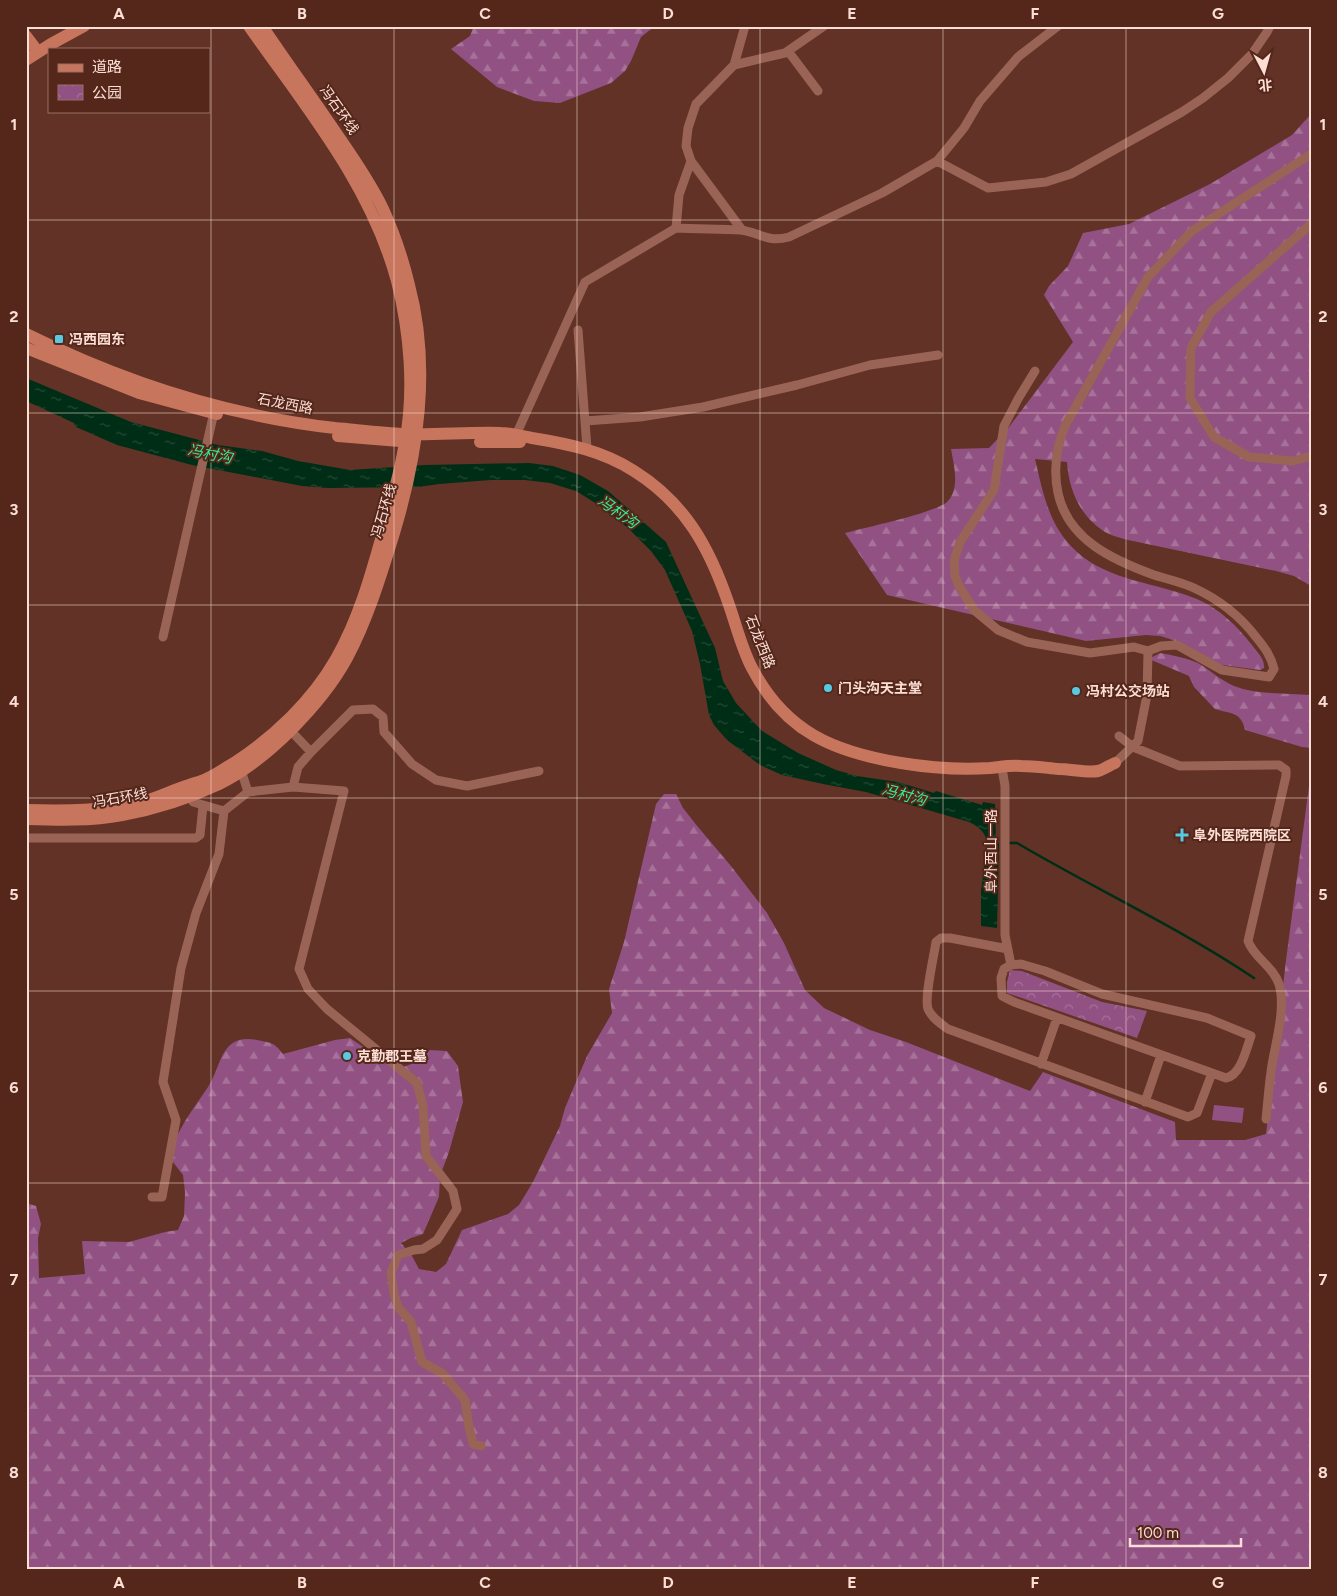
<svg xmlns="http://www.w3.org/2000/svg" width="1337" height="1596" font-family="Figtree,'Noto Sans SC',sans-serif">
<defs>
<pattern id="forest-firs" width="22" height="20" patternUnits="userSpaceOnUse" patternTransform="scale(1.25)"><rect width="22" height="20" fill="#915183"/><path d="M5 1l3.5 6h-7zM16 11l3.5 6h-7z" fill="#a77299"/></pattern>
<pattern id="park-crowns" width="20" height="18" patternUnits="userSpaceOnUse" patternTransform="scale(1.25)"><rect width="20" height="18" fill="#915183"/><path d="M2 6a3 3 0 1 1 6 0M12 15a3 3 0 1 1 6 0" fill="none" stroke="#a77299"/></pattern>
<pattern id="water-ripples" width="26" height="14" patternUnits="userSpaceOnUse" patternTransform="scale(1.25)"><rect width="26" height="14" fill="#002d16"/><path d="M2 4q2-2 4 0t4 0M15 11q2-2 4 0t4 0" fill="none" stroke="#264b37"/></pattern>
</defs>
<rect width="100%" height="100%" fill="#613225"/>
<path fill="#915183" d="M 1214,1105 L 1244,1108 L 1242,1123 L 1212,1120 Z"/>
<path fill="url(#forest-firs)" d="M 474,26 L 655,26 L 641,37 L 631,61 L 625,71 L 611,83 L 560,103 L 534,101 L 497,87 L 451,49 L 470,36 Z
M 1311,114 L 1311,586 L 1294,576 L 1276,571 L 1128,540 C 1121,538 1112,536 1105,532 C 1080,516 1069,491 1067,462 L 1035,459 C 1043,493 1049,527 1077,552 C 1109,581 1158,583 1197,599 C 1221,610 1236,625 1252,645 C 1257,652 1265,659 1264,668 L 1260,670 L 1222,665 L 1170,639 L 1160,636 L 1146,635 L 1086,641 L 887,595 L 845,533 C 863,528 939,512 948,501 C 960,487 954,466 951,449 L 989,448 L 1009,427 L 1073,342 L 1044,295 L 1049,286 L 1068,266 L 1083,233 L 1129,224 L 1210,184 L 1292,135 Z
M 1160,653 C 1173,655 1186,658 1198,663 C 1210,670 1220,680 1234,686 C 1258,695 1286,693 1311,695 L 1311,748 L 1302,747 L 1245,730 C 1241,711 1230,714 1215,709 L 1213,707 L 1194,687 L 1189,676 L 1149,659 Z
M 1311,771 L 1311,1570 L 26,1570 L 26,1203 L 36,1206 L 41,1224 L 38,1238 L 39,1278 L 85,1274 L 82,1241 L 129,1242 L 165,1232 L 178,1230 L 184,1216 L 185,1192 L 183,1175 L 169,1157 C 177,1129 192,1111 208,1087 C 222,1066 220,1033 257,1040 C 271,1043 274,1042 283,1054 L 335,1040 L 350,1038 L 378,1057 L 401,1068 L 419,1061 L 430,1050 L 447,1051 L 458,1066 L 463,1102 L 449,1152 L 440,1176 L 439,1197 L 423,1234 L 411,1238 L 401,1243 L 412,1256 L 419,1269 L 436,1272 L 446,1264 L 462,1230 L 508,1214 L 519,1205 L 533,1182 L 560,1126 L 565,1108 L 587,1056 L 612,1013 L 609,989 L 624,942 L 656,804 L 664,794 L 676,794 L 683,808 L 698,827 L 731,866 L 767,913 L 784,943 L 805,990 L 824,1008 L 870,1030 L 906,1042 L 1030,1091 L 1043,1072 L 1175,1122 L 1176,1140 L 1245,1140 L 1266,1134 L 1286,960 Z"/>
<path fill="url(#park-crowns)" d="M 1010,970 L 1022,971 L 1102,1002 L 1147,1011 L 1137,1038 L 1007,993 L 1007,982 Z"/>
<path fill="url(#water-ripples)" d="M 26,378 L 131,422 L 218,445 L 262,451 L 298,461 L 350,470 L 425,465 L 529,463 L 553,466 L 580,475 L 608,491 L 666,542 L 715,648 L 723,681 L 736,703 L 762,731 L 798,753 L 836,770 L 857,776 L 898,782 L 934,793 L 936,791 L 982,805 L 983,802 L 995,804 L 996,842 L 999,843 L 997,928 L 981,926 L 981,891 L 987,843 C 985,831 979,827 969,822 L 866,792 L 823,784 L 782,775 L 760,765 L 727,740 L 714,725 L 709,715 L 700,664 L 692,631 L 665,570 L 651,551 L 628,528 L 600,506 L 576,491 L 550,483 L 525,480 L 491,480 L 439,484 L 418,487 L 328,488 L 302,486 L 192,465 L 117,445 L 76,427 L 74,423 L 26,401 Z"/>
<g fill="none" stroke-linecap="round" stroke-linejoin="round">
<path stroke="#002d16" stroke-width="2.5" d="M 1008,843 L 1017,843 C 1095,889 1178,927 1254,978"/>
<path stroke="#996455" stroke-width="9" d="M 788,51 L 818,91
M 734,65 L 785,53 L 824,26
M 691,161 L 679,195 L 676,228 C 697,229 719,229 740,230 C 760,232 766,243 789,237 L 882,193 L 937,161 L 964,128 L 980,101 L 1018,57 L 1058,26
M 937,161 L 988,188 L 1046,182 L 1071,174 L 1182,112 L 1203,98 L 1228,78 L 1252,54 L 1267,32 L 1270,26
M 1311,224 L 1211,312 L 1191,348 L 1190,398 L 1214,437 L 1249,457 L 1293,461 L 1311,456
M 742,230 L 691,161 L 686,146 L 688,128 L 696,104 L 734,65 L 745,26
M 578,330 L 587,448
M 1035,371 L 1018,399 L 1004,426 L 994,490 L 960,542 L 954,561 L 955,576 L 959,586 L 974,610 L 998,630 L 1027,642 L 1090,653 L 1134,647 L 1148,651
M 585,421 L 640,417 L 703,407 L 797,385 L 870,365 L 938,355
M 516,435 L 585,282 L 676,228
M 163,637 L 215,408
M 290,730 L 311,752
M 1119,736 L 1133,747 L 1180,766 L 1279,765 L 1286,770 L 1286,776 L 1248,941 C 1254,958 1273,966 1279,984 C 1286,1008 1276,1041 1272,1065 C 1269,1083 1268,1101 1266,1119
M 1115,763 L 1138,741 L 1147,695 L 1148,651 L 1161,646 L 1177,645 L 1222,670 L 1269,677 L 1274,669 C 1271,656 1265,648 1256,637 C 1240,616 1218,599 1194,588 C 1181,582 1167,579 1154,575 C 1113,560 1068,540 1058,493 C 1053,469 1056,448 1065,426 L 1148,277 L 1192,231 L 1311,154
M 1002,768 L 1005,786 L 1005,935 L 1011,965
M 241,770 L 248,792
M 293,787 L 344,791 L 299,969 L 308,989 L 327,1009 L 417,1083 L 423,1106 L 426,1156 L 453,1191 L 457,1209 L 437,1240 L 423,1249 L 414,1250 L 398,1255 L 391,1273 L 394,1294 L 398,1307 L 411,1322 L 422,1362 L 442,1373 L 465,1400 L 469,1427 L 473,1444 L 481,1446
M 224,811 L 248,792 L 293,787 L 298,767 L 311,752 L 353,710 L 373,709 L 383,717 L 384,732 L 412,764 L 436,780 L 467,786 L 539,771
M 26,838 L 196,838 L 200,835 L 203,806
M 1008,949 L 950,938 L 941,938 L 936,942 C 934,956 924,998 928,1009 C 932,1018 941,1024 948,1029 L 1188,1117 L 1197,1113 L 1212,1073
M 1021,964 L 1045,971 L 1102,994 L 1207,1018 L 1251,1036 C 1246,1050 1241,1075 1226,1078 L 1014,1002 L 1002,996 L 1001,978 L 1004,969 L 1011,965 Z
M 1041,1064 L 1057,1018
M 1145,1102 L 1161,1055
M 152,1197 L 162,1197 L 176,1120 L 163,1082 L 181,968 L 196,913 L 219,854 L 224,811 L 193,802 L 188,791"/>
<path stroke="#c8755e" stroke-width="12" d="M 26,36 L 38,52
M 26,60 L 51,44 L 84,26
M 26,334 C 123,382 228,416 335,428 C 358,430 382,433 405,434 C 437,435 469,432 501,433 C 511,433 522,436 532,438 C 569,444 603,451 634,471 C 685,503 709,547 728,602 C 736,624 741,647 752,668 C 785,732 834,752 901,763 C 931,768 960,770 990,768 C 1000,767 1011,765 1021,766 C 1034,766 1047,768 1059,769 C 1070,769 1088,773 1098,771 C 1103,770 1110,765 1115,763
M 26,348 L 139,393 L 217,414
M 338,436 L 412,442
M 480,442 L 520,442
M 26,810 C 65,811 104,811 142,802 C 158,798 171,791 186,786 C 193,783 200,782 206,779 C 216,775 225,768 234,763 C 274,737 312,701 336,659 C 360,617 372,571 385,525 C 393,498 400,471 405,443 C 415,391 410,332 397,281 C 371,184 305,106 249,26
M 26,819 C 58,820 91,821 122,815 C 155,809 189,798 219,784 C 266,761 322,704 347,658 C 368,618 381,575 394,533 C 418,453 431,367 409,285 C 403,260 394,233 383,209 C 371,184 354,159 338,136 C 313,99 287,63 262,26"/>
</g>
<path fill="none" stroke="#fcded5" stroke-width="1" stroke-opacity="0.55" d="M 211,26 L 211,1570M 394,26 L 394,1570M 577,26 L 577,1570M 760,26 L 760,1570M 943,26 L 943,1570M 1126,26 L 1126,1570M 26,220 L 1311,220M 26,413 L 1311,413M 26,605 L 1311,605M 26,798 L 1311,798M 26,991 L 1311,991M 26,1183 L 1311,1183M 26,1376 L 1311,1376"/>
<g fill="#58c9e3" stroke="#55271b" stroke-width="2">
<rect x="54" y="334" width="10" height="10" rx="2.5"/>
<circle cx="828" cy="688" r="5"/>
<circle cx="1076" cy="691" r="5"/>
<path d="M1179.5 827.5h5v5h5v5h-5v5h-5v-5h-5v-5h5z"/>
<circle cx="347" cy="1056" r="5"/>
</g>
<g text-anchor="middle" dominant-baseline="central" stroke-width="4" stroke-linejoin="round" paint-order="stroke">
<g font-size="14" fill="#fcded5" stroke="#55271b">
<text transform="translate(339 110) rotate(55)">冯石环线</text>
<text transform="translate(285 404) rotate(11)">石龙西路</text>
<text transform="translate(384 511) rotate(-74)">冯石环线</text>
<text transform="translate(760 642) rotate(68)">石龙西路</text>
<text transform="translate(120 798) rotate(-10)">冯石环线</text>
<text transform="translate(991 851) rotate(-90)">阜外西山一路</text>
</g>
<g font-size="14" font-weight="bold" fill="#fcded5" stroke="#55271b" text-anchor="start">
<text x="69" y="339">冯西园东</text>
<text x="838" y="688">门头沟天主堂</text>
<text x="1086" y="691">冯村公交场站</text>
<text x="1193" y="835">阜外医院西院区</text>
<text x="357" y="1056">克勤郡王墓</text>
</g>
<g font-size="15" font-style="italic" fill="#33ee93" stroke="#55271b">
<text transform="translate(210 454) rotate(11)">冯村沟</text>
<text transform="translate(618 512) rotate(35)">冯村沟</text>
<text transform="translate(904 795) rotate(15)">冯村沟</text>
</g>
</g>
<rect width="1337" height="1596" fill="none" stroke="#55271b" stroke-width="55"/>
<rect x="48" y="48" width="162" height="65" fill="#55271b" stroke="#987065"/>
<rect x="58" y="64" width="25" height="8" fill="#c8755e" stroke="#987065"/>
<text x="92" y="72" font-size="15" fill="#fcded5">道路</text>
<rect x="58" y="85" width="25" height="15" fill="url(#park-crowns)" stroke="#987065"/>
<text x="92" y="98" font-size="15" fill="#fcded5">公园</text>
<g transform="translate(1264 72) rotate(174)" stroke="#55271b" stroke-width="4" paint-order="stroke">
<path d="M0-4L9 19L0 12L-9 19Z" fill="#fcded5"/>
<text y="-8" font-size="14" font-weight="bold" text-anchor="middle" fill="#fcded5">北</text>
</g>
<path d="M1130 1538v8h111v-8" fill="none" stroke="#fcded5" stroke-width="2.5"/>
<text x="1137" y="1538" font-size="15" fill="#fcded5" stroke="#55271b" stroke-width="4" paint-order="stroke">100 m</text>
<rect x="28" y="28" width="1282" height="1540" fill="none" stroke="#fcded5" stroke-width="2"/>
<g font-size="16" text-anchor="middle" font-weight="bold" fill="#fcded5">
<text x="119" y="19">A</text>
<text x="302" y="19">B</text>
<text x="485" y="19">C</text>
<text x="668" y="19">D</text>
<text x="852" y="19">E</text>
<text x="1035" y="19">F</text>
<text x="1218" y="19">G</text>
<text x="14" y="130">1</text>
<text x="1323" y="130">1</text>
<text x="14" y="322">2</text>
<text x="1323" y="322">2</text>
<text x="14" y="515">3</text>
<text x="1323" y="515">3</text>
<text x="14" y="707">4</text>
<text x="1323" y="707">4</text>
<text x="14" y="900">5</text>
<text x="1323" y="900">5</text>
<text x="14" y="1093">6</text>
<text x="1323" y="1093">6</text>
<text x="14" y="1285">7</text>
<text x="1323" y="1285">7</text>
<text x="14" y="1478">8</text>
<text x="1323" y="1478">8</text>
<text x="119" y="1588">A</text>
<text x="302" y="1588">B</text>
<text x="485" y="1588">C</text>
<text x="668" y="1588">D</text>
<text x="852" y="1588">E</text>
<text x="1035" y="1588">F</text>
<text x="1218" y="1588">G</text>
</g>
</svg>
